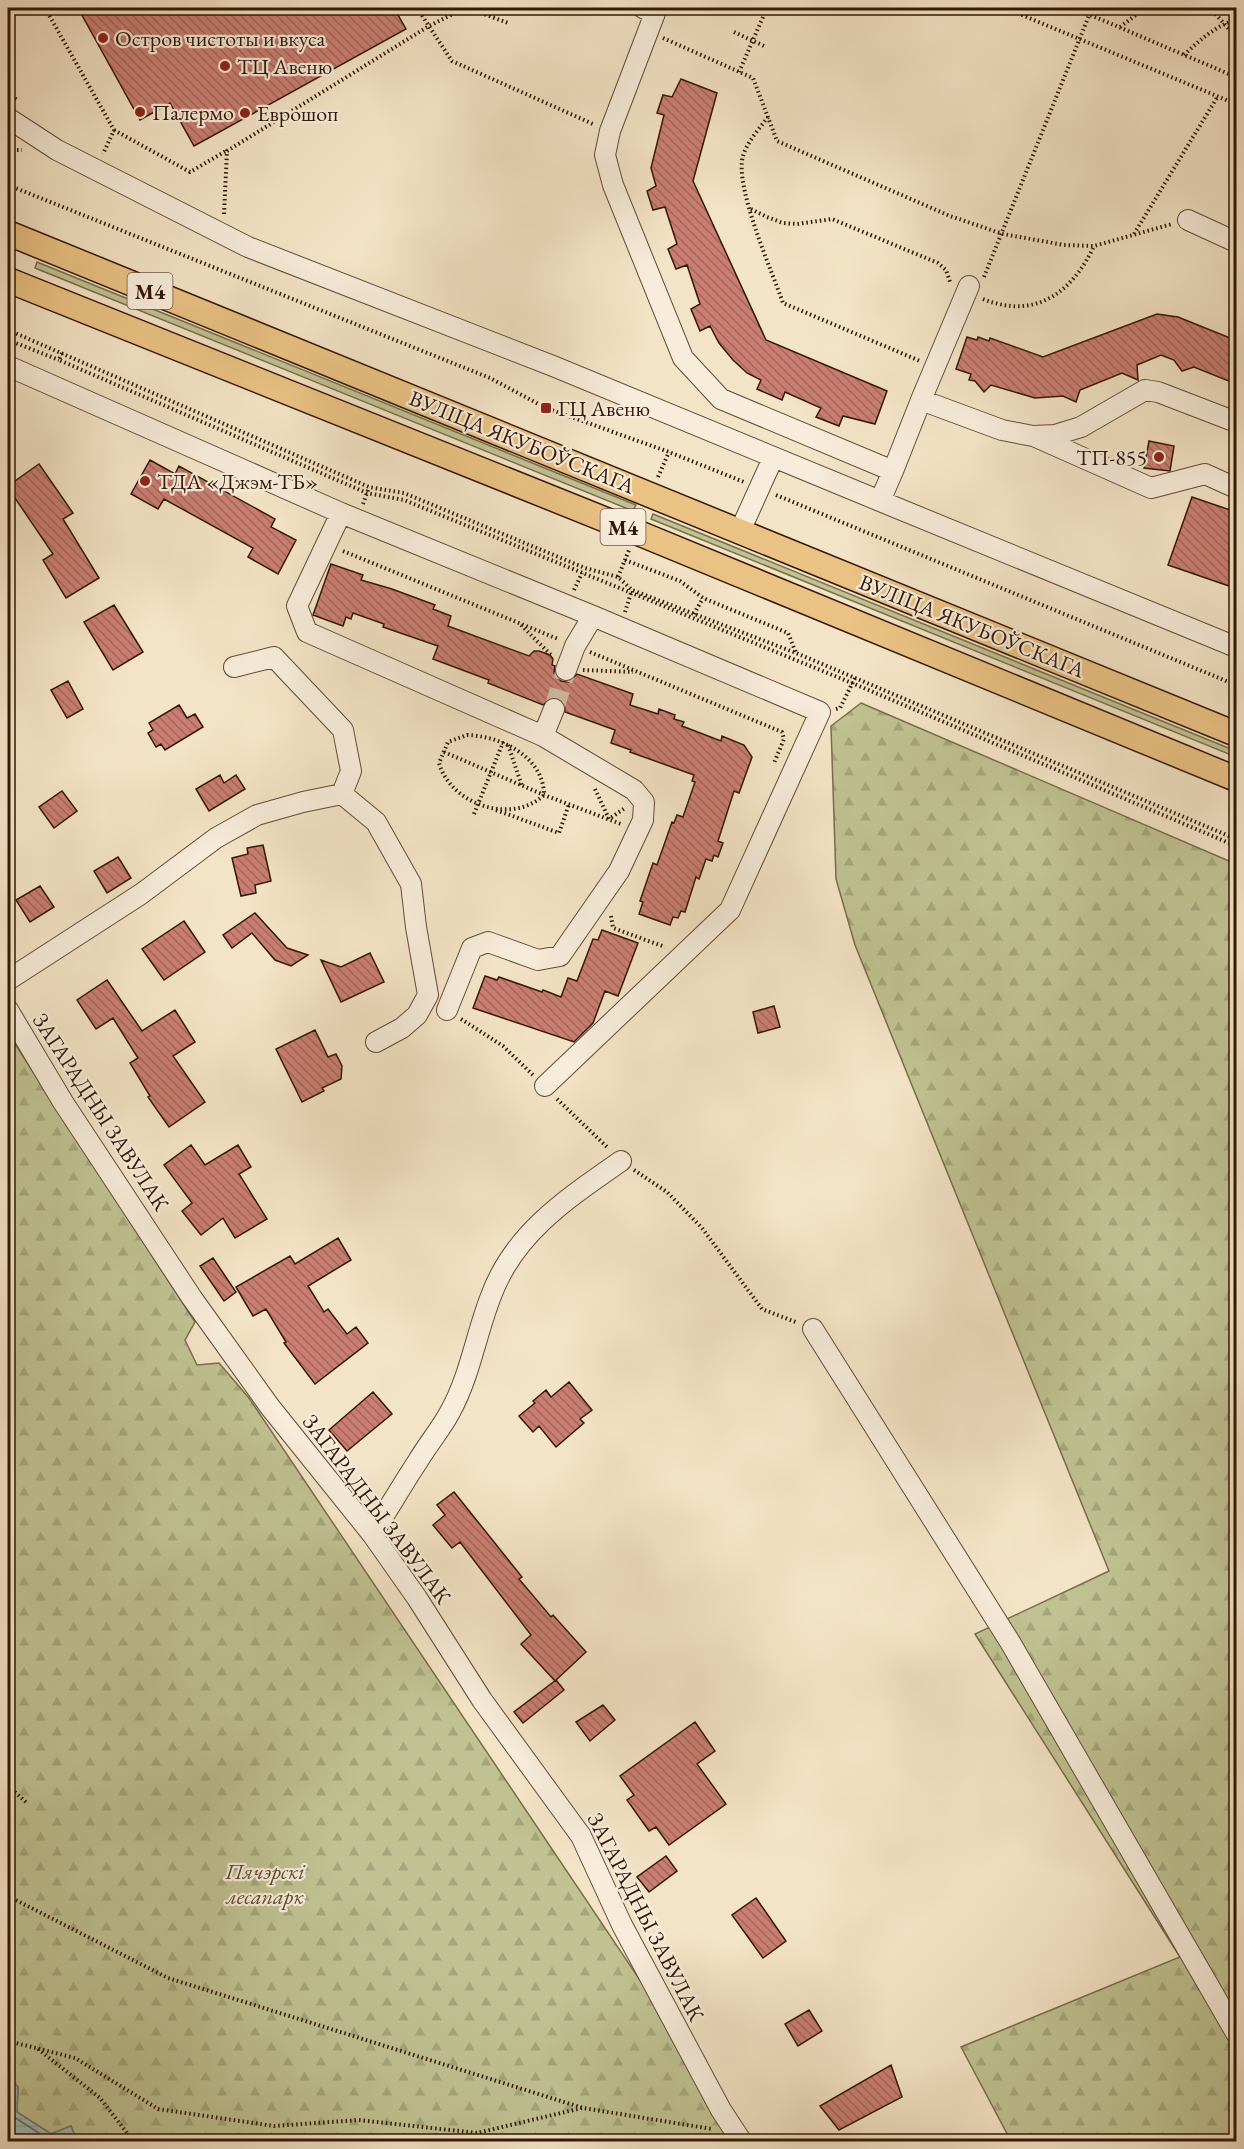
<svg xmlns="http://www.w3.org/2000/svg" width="1244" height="2149" font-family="'EB Garamond',serif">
<defs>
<pattern id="forest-firs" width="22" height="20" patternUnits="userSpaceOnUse" patternTransform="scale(1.5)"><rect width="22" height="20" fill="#c0c292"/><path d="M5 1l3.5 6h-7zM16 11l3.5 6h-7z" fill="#a5a67c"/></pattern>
<pattern id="water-rules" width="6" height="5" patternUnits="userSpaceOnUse" patternTransform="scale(1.5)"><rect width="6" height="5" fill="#9ebdbc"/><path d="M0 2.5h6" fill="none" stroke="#89a2a0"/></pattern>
<pattern id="building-back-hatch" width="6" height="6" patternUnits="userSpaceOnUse" patternTransform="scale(1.5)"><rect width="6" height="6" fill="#ca7e73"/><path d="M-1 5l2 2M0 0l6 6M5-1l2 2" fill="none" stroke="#a5665c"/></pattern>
</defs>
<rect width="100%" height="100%" fill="#f4e4c7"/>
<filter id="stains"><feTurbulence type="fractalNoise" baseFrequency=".00333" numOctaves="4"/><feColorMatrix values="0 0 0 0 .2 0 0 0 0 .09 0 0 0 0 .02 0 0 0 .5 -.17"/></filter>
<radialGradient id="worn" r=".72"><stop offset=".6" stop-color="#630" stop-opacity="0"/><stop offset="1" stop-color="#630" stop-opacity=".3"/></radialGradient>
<path fill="#c0c292" stroke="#7a6c4c" stroke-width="1.5" d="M 37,262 L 636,505 L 633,511 L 35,268 Z
M 653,514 L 1236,751 L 1236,757 L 651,519 Z"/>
<path fill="url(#forest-firs)" stroke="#7a6c4c" stroke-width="1.5" d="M 861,703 L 1236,864 L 1236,2141 L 1011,2141 L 961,2047 L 1180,1957 L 975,1634 L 1109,1571 L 855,945 L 836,879 L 831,726 Z
M 8,1033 L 195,1322 L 185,1340 L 197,1365 L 219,1363 L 249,1398 L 748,2141 L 77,2142 L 71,2126 L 51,2134 L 17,2112 L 18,2087 L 8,2075 Z"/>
<path fill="url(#water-rules)" stroke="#737a74" stroke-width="1.5" d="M 8,2075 L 18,2087 L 17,2112 L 51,2134 L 71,2126 L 77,2141 L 8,2141 Z"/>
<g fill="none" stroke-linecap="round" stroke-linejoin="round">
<path stroke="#686a62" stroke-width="1.5" d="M 8,2084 C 16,2094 8,2107 14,2117 L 48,2139 L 53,2140 L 66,2135 L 71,2142"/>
</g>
<path fill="url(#building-back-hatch)" stroke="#331607" stroke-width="1.5" d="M 78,8 L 394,8 L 406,29 L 194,146 L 170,103 L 140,120 Z
M 681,79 L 717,93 L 693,181 L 766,340 L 887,391 L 875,424 L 843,416 L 839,426 L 816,417 L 821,408 L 785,392 L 782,400 L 757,389 L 761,380 L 747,373 L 733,360 L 719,343 L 710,326 L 700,331 L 691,309 L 700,304 L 687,265 L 676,269 L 668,249 L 677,244 L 665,207 L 653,210 L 647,191 L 656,186 L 651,168 L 664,115 L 657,113 L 663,95 L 672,97 Z
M 1157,314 L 1178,317 L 1235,340 L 1234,343 L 1236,344 L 1236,384 L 1194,367 L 1182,371 L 1174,360 L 1161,355 L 1137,365 L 1138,380 L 1122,373 L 1080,390 L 1076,402 L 1063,396 L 1035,398 L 991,385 L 984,392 L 975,381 L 969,380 L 971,374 L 956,369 L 967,337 L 977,340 L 978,337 L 989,341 L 990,338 L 1043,357 Z
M 1149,441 L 1174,446 L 1170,471 L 1144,468 Z
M 150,460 L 175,474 L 179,466 L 275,519 L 271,527 L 296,540 L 278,574 L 248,557 L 253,548 L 164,499 L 158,509 L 131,494 Z
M 39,464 L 73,513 L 63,519 L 99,578 L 66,598 L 43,560 L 53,554 L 15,498 L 8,504 L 8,486 Z
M 1192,497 L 1236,512 L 1236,563 L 1229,586 L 1168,565 Z
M 331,564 L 363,575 L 361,580 L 392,589 L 435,605 L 433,609 L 451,616 L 448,626 L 529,656 L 534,651 L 539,651 L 550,655 L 553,659 L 552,665 L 555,666 L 554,673 L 561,681 L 569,682 L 577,674 L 633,694 L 630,705 L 658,714 L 659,709 L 675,715 L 674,719 L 684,722 L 682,726 L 721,741 L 722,736 L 744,745 L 752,757 L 739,793 L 734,791 L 718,841 L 723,843 L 718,857 L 714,855 L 712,861 L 706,859 L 699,879 L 696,877 L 685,912 L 681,911 L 678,918 L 673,917 L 670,925 L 639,914 L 643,902 L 640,901 L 653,863 L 657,865 L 672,822 L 674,823 L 677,815 L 683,817 L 695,782 L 692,781 L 694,775 L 630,752 L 631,750 L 611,743 L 615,730 L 565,712 L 564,702 L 559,698 L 552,697 L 543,705 L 488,683 L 489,680 L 433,659 L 438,646 L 383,627 L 384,624 L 353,613 L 351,619 L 346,617 L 343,626 L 313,615 Z
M 114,605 L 143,652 L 113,670 L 84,622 Z
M 68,681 L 83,709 L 67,718 L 51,690 Z
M 179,705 L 187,718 L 195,714 L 203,727 L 165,750 L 161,744 L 156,747 L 148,733 L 153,730 L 149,723 Z
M 220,775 L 224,783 L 236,775 L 245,789 L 209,811 L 196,789 Z
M 62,791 L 77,811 L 54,828 L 39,807 Z
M 263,845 L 271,881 L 255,885 L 256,893 L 241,896 L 232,858 L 248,854 L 247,848 Z
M 118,857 L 131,878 L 107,893 L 94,871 Z
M 40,886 L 54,907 L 30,922 L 16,900 Z
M 255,913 L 287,948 L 308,955 L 291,966 L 275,960 L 252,933 L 232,948 L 223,935 Z
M 184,921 L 205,952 L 164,980 L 142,949 Z
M 602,930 L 638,943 L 618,996 L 605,991 L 593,1023 L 574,1042 L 473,1008 L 485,976 L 497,980 L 499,977 L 542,992 L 543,990 L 561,997 L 568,978 L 577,981 L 593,939 L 598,940 Z
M 370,953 L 384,982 L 341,1002 L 321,960 L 341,967 Z
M 107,980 L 142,1031 L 175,1010 L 195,1042 L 173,1056 L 205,1102 L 169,1127 L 148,1097 L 150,1096 L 130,1063 L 138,1058 L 113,1018 L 96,1029 L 77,1000 Z
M 774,1006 L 780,1027 L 758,1033 L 753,1012 Z
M 315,1030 L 328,1057 L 336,1054 L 342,1066 L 341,1079 L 322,1088 L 324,1091 L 302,1102 L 276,1049 Z
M 191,1145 L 205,1165 L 238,1145 L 251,1167 L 239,1174 L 267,1219 L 235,1238 L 223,1218 L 201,1235 L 182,1211 L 192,1203 L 164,1165 Z
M 338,1238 L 351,1260 L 308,1286 L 324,1312 L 328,1309 L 347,1334 L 356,1327 L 368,1343 L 315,1384 L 284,1343 L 286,1342 L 266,1309 L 253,1316 L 236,1287 L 290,1256 L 295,1264 Z
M 213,1258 L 236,1292 L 224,1301 L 200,1266 Z
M 569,1382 L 592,1410 L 580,1419 L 584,1423 L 556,1447 L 539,1426 L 533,1432 L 519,1416 L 535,1403 L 533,1401 L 546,1390 L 551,1397 Z
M 373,1392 L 392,1414 L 347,1451 L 329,1430 Z
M 454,1492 L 522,1577 L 519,1579 L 551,1617 L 553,1615 L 586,1652 L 555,1681 L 521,1644 L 531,1635 L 460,1542 L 452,1548 L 433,1525 L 445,1515 L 437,1505 Z
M 556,1680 L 564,1690 L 523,1723 L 514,1712 Z
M 603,1705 L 615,1720 L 590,1741 L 576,1722 Z
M 695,1722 L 715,1751 L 697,1764 L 726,1804 L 669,1845 L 656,1827 L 649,1831 L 627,1800 L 634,1795 L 620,1776 Z
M 666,1856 L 677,1871 L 649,1892 L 637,1877 Z
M 756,1898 L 786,1941 L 763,1958 L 732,1915 Z
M 809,2010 L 822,2031 L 798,2046 L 785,2024 Z
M 891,2065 L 902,2097 L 839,2130 L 820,2106 Z"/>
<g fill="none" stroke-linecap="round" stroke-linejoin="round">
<path stroke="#cdbba1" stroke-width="20" stroke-dasharray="20 10" stroke-linecap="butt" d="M 554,709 L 566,670"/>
<defs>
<path id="minor" d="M 643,8 L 655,13 L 610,131 L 605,155 L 613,185 L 683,358 L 721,399 L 893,471 L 880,501 L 1236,647
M 8,118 L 57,150 L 248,247 L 553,366 L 880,501
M 1188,220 L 1236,242
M 8,366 L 341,513 L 593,616 L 575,646 L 566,670
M 921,400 L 969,286
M 1036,437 L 1151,488 L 1205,474 L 1236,488
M 893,471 L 921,400 L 1002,430 L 1033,436 L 1055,435 L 1081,427 L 1145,390 L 1158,392 L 1236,422
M 341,513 L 297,606 L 307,632 L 543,736 L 634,790 L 644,802 L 643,820 L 619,871 L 560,956 L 538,960 L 488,942 L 472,948 L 447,1010
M 740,531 L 773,458
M 543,736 L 554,709
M 342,794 L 376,822 L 411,884 L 416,927 L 428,995 L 417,1015 L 402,1028 L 376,1042
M 8,980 L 141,894 L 216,838 L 257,815 L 303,802 L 342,794 L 351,771 L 343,730 L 274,657 L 234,667
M 8,1010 L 63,1102 L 192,1298 L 270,1407 L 372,1534 L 417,1598 L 482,1700 L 581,1836 L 622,1925 L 721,2110 L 742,2142
M 545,1086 L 730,910 L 820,712 L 593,616
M 813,1329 L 1010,1642 L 1236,2033
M 372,1534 C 388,1510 402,1485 418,1461 C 428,1444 441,1429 450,1412 C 470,1376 476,1334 491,1296 C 514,1233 568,1198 621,1161"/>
<path id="major" d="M 8,233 L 1236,734
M 8,280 L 636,532 L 1236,779"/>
</defs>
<use href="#minor" stroke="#634a37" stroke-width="22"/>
<use href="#major" stroke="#331607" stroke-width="27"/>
<path stroke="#331607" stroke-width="4" stroke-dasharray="1.5 3" stroke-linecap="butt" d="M 45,8 L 114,130 L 103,154
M 417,8 L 452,61 L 593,124
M 468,8 L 508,23
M 1005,8 L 1236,104
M 1074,8 L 1236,77
M 1204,8 L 1212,10 L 1236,37
M 1120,27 L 1145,8
M 734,32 L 764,46
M 663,38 L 753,78 L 777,141 L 950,216 L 1003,234 L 1064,245 L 1094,246 L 1172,224
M 1184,55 C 1200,40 1215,26 1236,20
M 739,72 L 767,8
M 8,93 L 17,100
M 768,117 C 759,129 747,142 743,156 C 734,186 772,271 783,303 L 920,361
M 114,130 L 190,172 L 226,151
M 8,150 L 22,150
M 8,185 L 490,378 L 546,408 L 669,452 L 744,482
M 751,209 L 767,217 L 783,223 L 797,224 L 832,219 L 938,263 L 946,270 L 950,282
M 224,214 L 227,151 L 429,26 L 465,8
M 1134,234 L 1218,96
M 984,277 L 1092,8
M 983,299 C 1035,320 1072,293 1094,246
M 8,330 L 369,487 L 404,493 L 585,568 L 618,577 L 632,590 L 796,653 L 1236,839
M 8,340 L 59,360
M 62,353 L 59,360 L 367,493 L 404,500 L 852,683 L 1236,846
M 658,477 L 669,452
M 776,495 L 1236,685
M 363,504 L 369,487
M 343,551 L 558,639
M 625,560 L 680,581 L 703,598 L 788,633 L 796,653
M 618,577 L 629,550
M 574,590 L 582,573
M 625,612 L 631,593
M 694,614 L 703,598
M 521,625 L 552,656
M 590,652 L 782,732 L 784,739 L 774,763
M 583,670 L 633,672
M 836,709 L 840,708 L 855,678
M 467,735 C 501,736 544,757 544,795 C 512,825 451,805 439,763 L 448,742 Z
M 508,745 L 522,786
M 444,752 L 544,795 L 621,824
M 595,789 L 609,819 L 625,808
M 496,810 L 559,833 L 569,804
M 474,814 L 504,740
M 611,916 L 613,928 L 665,947
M 461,1019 L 503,1046 L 533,1075
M 557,1099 L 608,1148
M 634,1170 L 667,1192 L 702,1228 L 762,1309 L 798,1323
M 8,1786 L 28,1804
M 8,1896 L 168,1978 L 583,2108 L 712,2129
M 8,2041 L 75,2058 L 158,2109 L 274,2126 L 359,2120 L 477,2133 L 582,2108
M 38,2049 L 100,2098 L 134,2142"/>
<use href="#minor" stroke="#f8eddb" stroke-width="20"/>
<use href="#major" stroke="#eac284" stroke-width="24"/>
</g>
<g fill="#8f2418" stroke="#f8eddb" stroke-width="2">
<circle cx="103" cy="38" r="6"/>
<circle cx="225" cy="66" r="6"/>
<circle cx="140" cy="112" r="6"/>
<circle cx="245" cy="113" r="6"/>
<rect x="540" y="402" width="12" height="12" rx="3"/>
<circle cx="1159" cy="457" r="6"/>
<circle cx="145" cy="481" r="6"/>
</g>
<g text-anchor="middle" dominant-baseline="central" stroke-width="4.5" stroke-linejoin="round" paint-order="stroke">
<g fill="#f8eddb" stroke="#6e5647" stroke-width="1.5">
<rect x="127.5" y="273" width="45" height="36" rx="4.5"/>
<rect x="600.5" y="509" width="45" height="36" rx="4.5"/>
</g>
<g font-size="21" font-weight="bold" fill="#331607">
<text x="150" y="291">М4</text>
<text x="623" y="527">М4</text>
</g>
<g font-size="22" fill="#331607" stroke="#f8eddb" text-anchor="start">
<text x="115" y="38">Остров чистоты и вкуса</text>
<text x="237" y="66">ТЦ Авеню</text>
<text x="152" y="112">Палермо</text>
<text x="257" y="113">Еврошоп</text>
<text x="558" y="408">ГЦ Авеню</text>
<text x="1147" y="457" text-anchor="end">ТП-855</text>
<text x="157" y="481">ТДА «Джэм-ТБ»</text>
</g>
<g font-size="22" fill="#331607" stroke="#f8eddb">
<text transform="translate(522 442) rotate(22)">ВУЛІЦА ЯКУБОЎСКАГА</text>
<text transform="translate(972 626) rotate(22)">ВУЛІЦА ЯКУБОЎСКАГА</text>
<text transform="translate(101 1112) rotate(57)">ЗАГАРАДНЫ ЗАВУЛАК</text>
<text transform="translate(377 1509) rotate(53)">ЗАГАРАДНЫ ЗАВУЛАК</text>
<text transform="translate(646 1917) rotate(63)">ЗАГАРАДНЫ ЗАВУЛАК</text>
</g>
<g font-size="22" font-style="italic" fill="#5d4a31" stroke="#f8eddb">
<text x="265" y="1871">Пячэрскі<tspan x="265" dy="25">лесапарк</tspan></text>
</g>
</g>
<rect width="1244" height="2149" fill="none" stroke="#f4e4c7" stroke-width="30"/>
<rect x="9" y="9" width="1226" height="2131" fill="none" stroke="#331607" stroke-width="3"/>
<rect x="15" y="15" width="1214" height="2119" fill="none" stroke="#331607" stroke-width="1.5"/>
<rect width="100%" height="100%" filter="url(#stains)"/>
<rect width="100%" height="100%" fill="url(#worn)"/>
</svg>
